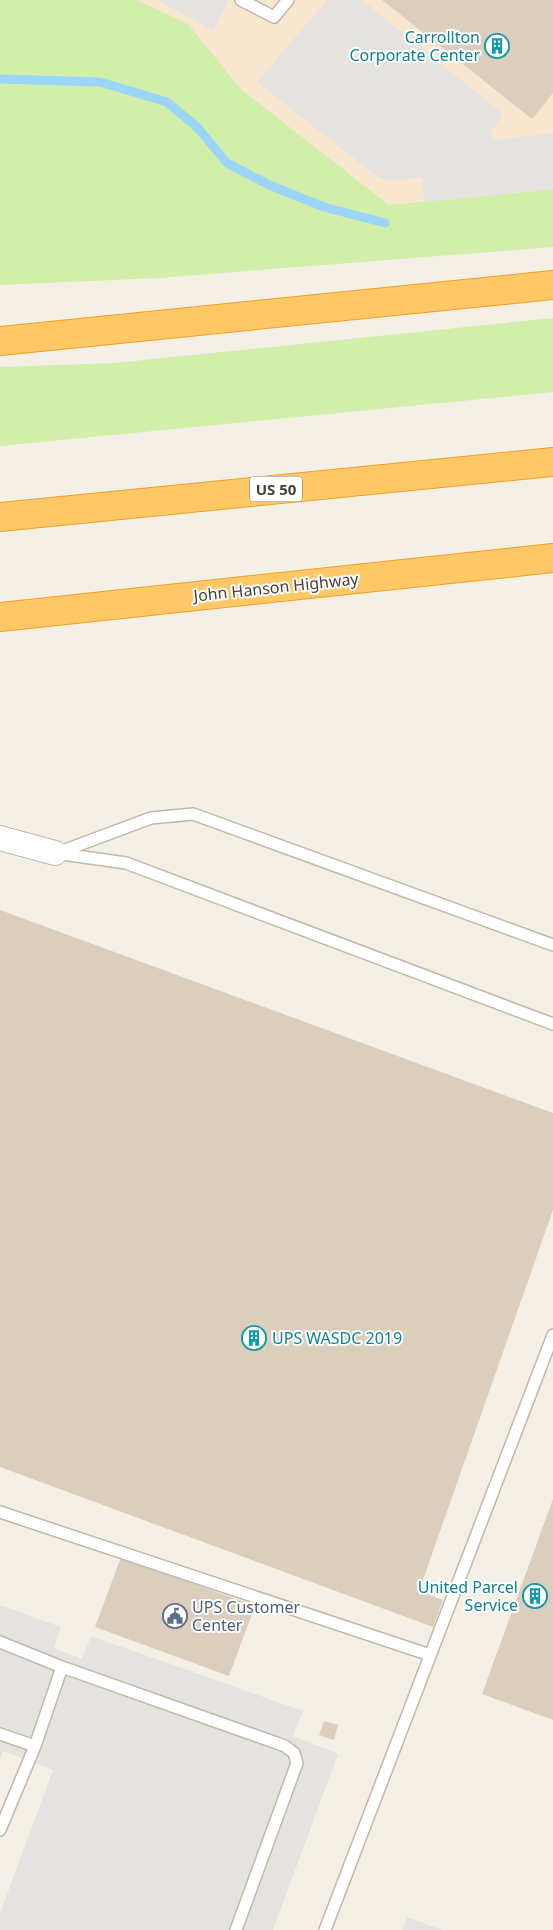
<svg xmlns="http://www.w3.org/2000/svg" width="553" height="1930" font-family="'Noto Sans',sans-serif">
<rect width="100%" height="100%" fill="#f5f0e6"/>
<path fill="#f9e6cf" d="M 137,0 L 553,0 L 553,189 L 389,205 L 241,89 L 188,24 Z"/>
<path fill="#d1eeaa" d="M 0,0 L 137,0 L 188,24 L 241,89 L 389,205 L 553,189 L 553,247 L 159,278 L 0,285 Z
M 553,318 L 553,392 L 0,446 L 0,367 L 114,363 Z"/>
<path fill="#e5e3df" d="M 158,0 L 229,0 L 213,31 Z
M 327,0 L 362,0 L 503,114 L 490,133 L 495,140 L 553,133 L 553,189 L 424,202 L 422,177 L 391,181 L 379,178 L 257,82 Z
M 0,1605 L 61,1627 L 54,1648 L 82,1659 L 91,1636 L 303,1711 L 293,1736 L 338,1754 L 273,1930 L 0,1930 L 0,1913 L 53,1770 L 3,1751 L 0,1760 Z
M 407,1917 L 442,1930 L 403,1930 Z"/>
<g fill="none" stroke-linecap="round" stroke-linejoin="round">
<path stroke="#9bd5f9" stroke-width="9" d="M 0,79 L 100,82 L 167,102 L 198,128 L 227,163 L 269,185 L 324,207 L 385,223"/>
</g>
<path fill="#dbcebd" d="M 382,0 L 553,0 L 553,93 L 532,119 Z
M 0,910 L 553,1113 L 553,1210 L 419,1591 L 443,1600 L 433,1627 L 0,1467 Z
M 553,1499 L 553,1720 L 482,1694 Z
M 121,1557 L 255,1606 L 229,1676 L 95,1627 Z
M 324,1721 L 338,1725 L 334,1740 L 319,1735 Z"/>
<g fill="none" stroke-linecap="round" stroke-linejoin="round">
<defs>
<path id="lane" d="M 241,0 L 274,17 L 288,0
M 55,853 L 126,863 L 553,1024
M 57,853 L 151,818 L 193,814 L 553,945
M 0,1512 L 430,1655
M 0,1642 L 62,1667 L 35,1746 L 0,1830
M 62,1667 L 285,1746 L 294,1753 L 297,1763 L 236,1930
M 0,1734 L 35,1746
M 325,1930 L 553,1335"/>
<path id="street" d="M 0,838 L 55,853"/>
<path id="highway" d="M 0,341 L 553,285
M 0,517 L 553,462
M 0,617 L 553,558"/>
</defs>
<use href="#lane" stroke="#c2b8a7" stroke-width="14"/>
<use href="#street" stroke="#c2b8a7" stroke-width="26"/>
<use href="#highway" stroke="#f09f25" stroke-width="30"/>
<use href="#lane" stroke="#fff" stroke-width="11"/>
<use href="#street" stroke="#fff" stroke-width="24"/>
<use href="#highway" stroke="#ffc867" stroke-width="28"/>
</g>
<defs>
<symbol id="building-ring" viewBox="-11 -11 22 22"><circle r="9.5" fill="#fff" stroke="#0f9aa8" stroke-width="1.5"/><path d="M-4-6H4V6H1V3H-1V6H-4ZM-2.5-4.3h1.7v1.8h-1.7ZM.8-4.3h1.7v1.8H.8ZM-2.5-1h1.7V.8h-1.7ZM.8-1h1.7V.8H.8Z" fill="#0f9aa8"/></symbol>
<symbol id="civic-ring" viewBox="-11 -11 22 22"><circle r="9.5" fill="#fff" stroke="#5c6f8a" stroke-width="1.5"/><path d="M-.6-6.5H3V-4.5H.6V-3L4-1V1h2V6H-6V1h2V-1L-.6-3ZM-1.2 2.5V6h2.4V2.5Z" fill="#5c6f8a"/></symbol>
</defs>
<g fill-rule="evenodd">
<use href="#building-ring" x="483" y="32" width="28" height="28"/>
<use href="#building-ring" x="240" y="1324" width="28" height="28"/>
<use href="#building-ring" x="521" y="1582" width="28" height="28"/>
<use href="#civic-ring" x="161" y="1602" width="28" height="28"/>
</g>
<g text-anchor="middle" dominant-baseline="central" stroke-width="4" stroke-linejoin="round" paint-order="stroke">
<rect fill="#fff" stroke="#807971" stroke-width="1" x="250" y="476.5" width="52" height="25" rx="4"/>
<g font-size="15" font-weight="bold" fill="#494034">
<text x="276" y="489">US 50</text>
</g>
<g font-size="16" fill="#0d838f" stroke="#fff" text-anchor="end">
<text x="480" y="37">Carrollton<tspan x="480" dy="18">Corporate Center</tspan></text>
<text x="272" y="1338" text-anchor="start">UPS WASDC 2019</text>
<text x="518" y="1587">United Parcel<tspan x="518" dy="18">Service</tspan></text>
</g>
<g font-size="16" fill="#494034" stroke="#fff">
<text transform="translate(276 587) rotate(-6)">John Hanson Highway</text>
</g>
<g font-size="16" fill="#4e5e75" stroke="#fff" text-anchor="start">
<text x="192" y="1607">UPS Customer<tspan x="192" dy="18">Center</tspan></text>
</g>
</g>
</svg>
